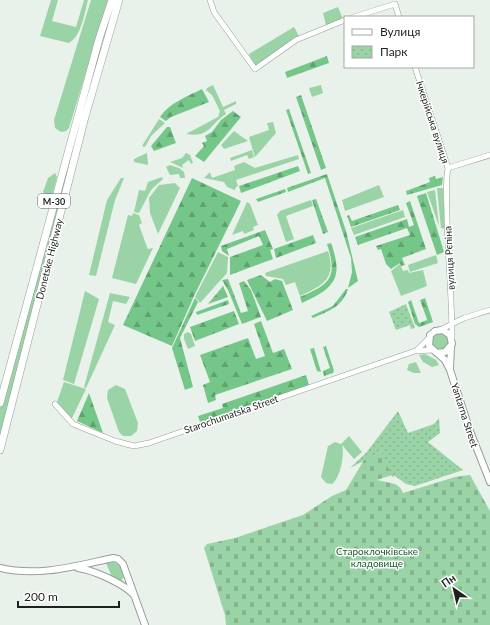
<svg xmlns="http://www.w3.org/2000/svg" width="490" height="625" font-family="Lato,sans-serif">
<defs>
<pattern id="forest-firs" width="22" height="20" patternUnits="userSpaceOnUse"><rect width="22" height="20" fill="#75c789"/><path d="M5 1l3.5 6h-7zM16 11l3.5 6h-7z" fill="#5fa16f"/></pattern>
<pattern id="cemetery-stones" width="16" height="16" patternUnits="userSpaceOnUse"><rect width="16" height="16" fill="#9ad3a5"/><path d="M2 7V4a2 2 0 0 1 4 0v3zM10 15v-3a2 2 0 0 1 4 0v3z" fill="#84b58e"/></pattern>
<pattern id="park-dots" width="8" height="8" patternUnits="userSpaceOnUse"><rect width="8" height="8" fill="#9ad3a5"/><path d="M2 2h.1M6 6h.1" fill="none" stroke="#84b58e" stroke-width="1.8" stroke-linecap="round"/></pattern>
</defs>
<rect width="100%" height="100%" fill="#e9f2ea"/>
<path fill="#9ad3a5" d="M 51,0 L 58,0 L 52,21 L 76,27 L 84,0 L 88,0 C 84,14 82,35 69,43 L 40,36 Z
M 91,0 L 108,0 L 69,128 L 66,131 L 61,132 L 55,128 L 54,120 Z
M 338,7 L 343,19 L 326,25 L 323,13 Z
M 294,27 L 299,36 L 255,66 L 249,54 Z
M 213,85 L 223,107 L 236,101 L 236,104 L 224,110 L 226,114 C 209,125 210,138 186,134 L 218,117 L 220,111 L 212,95 L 206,90 L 207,88 Z
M 321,85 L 323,93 L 312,97 L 309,88 Z
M 159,119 L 165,123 L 151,136 L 145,147 L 142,146 Z
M 273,122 L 276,133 L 255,157 L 249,137 L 269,130 L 267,123 Z
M 234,131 L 248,141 L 224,149 L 221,145 Z
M 75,136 L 76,136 L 0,438 L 0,405 Z
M 252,150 L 254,157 L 249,159 L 247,155 L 231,161 L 230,158 Z
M 147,153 L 148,165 L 134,162 L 134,159 Z
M 186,153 L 190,155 L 193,163 L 191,164 L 189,160 L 182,165 L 183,168 L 170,162 L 182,158 Z
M 298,155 L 299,159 L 236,180 L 238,186 L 236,187 L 235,190 L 227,187 L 224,182 L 204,178 L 210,172 L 212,178 L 235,170 L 234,166 L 244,162 L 255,168 Z
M 170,165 L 179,168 L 184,172 L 185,178 L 180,178 L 179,174 L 170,175 L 166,167 Z
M 55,173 L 57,177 L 51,199 L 43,192 L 48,178 Z
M 162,177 L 163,179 L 151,190 L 139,213 L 134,212 L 139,190 L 145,191 L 148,182 Z
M 121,178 L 124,178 L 115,200 L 96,276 L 89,275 L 107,200 Z
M 175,183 L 180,188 L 158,234 L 150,213 L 149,198 L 159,185 Z
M 379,185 L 384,197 L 345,211 L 342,200 Z
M 437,188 L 443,188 L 445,229 L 441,228 Z
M 435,190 L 439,226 L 427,192 Z
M 311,200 L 313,206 L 286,216 L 294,239 L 286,242 L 277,215 L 280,211 Z
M 247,202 L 250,204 L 258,225 L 253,227 L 254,230 L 244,234 L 243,231 L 232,235 Z
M 403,210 L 405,217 L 354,235 L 351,228 Z
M 133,213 L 139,215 L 142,223 L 139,225 L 147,247 L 148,249 L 153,248 L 136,284 L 112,278 L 128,215 L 132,216 Z
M 328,251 C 337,279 322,286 300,296 L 295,282 L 286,285 L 283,279 L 266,276 L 265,273 Z
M 218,252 L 228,257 L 227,273 L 200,303 L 195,297 Z
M 436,255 L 438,263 L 410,272 L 408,265 Z
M 400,264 L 403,271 L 408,270 L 409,273 L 423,270 L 427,286 L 401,296 L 391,271 Z
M 85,291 L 99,299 L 74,384 L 63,380 Z
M 110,293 L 130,297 L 126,304 L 113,301 L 108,322 L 115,325 L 86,388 L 84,387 Z
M 188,332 L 191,334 L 195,346 L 188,349 L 184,339 L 184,334 Z
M 437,332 L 447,334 L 450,342 L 447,348 L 439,351 L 431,345 L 432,336 Z
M 425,354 L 436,360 L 439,365 L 432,367 L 423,362 L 419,355 Z
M 416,362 L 421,373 L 414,373 L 407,370 L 409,364 Z
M 64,382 L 86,389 L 71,420 L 57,402 Z
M 116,385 L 125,389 L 138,423 L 137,431 L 131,436 L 123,436 L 119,432 L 107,398 L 108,390 Z
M 349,436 L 362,452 L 354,459 L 342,445 C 345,454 340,479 332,484 L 326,483 L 321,477 L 328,446 L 335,442 L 341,444 Z
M 114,562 L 120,566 L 124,577 L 121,581 L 112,577 L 106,563 Z"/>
<path fill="url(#forest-firs)" d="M 327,56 L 329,63 L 287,78 L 285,72 Z
M 202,89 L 209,102 L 171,117 L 166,121 L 160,117 C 169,103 188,96 202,89 Z
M 301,95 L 326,168 L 321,170 L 296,97 Z
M 289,109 L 311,173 L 308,174 L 286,110 Z
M 233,111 L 241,117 L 204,162 L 195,156 L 204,146 L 202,143 L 207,141 L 205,136 L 212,132 L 221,120 Z
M 167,127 L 170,127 L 176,143 L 154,151 L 151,146 Z
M 298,166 L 300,171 L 241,193 L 239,186 Z
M 327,174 L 346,231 L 358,281 L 348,288 L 352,272 L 351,258 L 325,178 L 288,192 L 287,188 Z
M 435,176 L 436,179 L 443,177 L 442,185 L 407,195 L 406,191 L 430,182 L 429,178 Z
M 192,178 L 241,201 L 194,296 L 172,346 L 123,325 Z
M 285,189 L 286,192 L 258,202 L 256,199 Z
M 426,193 L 444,252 L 437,255 L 417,196 Z
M 316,199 L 328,232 L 323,234 L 312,200 Z
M 410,201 L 426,249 L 402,258 L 405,265 L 401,266 L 400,263 L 391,269 L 386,264 L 381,249 L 378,250 L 376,246 L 410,235 L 407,228 L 358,245 L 355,237 L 407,219 L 409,227 L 414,225 L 406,203 Z
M 398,205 L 400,210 L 351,227 L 347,216 L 349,215 L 352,221 Z
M 265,230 L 273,249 L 270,250 L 273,259 L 230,275 L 230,257 L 263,245 L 259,236 L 227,249 L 229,256 L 222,251 L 221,246 Z
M 313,235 L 316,243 L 276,258 L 274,249 Z
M 331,243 C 344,279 334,288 302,303 L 300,297 C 330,284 338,278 327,244 Z
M 261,275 L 270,282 L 275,279 L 282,281 L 293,310 L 267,321 L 247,280 Z
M 228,279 L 241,313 L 248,311 L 239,283 L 244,281 L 251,290 L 261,317 L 242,324 L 228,290 L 222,280 Z
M 223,286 L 228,297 L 208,304 Z
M 346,289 L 348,289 C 342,307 329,311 313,318 L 311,316 L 333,306 Z
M 195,298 L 198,302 L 180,338 L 193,387 L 185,390 L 172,348 Z
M 425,298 L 433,322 L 419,327 L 415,324 L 408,302 L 411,300 L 419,323 L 427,320 L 428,322 L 420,300 Z
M 228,300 L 229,304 L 197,315 L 196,312 Z
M 234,311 L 239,324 L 195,341 L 190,327 Z
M 261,321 L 273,353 L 284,349 L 292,369 L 215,395 L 216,400 L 208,403 L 203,385 L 210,382 L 200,355 L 248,338 L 256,359 L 265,356 L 254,324 Z
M 326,346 L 334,371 L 333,373 L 324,376 L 323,371 L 330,368 L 323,347 Z
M 314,348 L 321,372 L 317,371 L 310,349 Z
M 306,375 L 309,385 L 200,422 L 198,416 L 223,408 L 222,404 Z
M 89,393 L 103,433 L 77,421 Z"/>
<path fill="url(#cemetery-stones)" d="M 381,452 L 392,475 L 377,480 C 388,483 400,482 403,493 L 455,477 L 470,475 L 490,511 L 490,625 L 226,625 L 225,615 L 204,548 L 207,544 L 235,538 L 303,515 L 332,496 L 346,490 L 364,460 Z"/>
<path fill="url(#park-dots)" d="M 406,304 L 415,328 L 411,329 L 410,325 L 396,330 L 389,312 Z
M 398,411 L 408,433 L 434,424 L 439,418 L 440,433 L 428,442 L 463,470 L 415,486 L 406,484 L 395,476 L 392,477 L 381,452 L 350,468 L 366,453 Z"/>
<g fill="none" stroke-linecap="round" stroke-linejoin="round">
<defs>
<path id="tertiary" d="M 210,0 L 214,12 L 255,69 L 296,40 L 345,20
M 354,17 L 395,4 L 399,17
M 415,67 L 448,168 C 445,184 447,201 447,218 C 448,258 452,298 452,338
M 448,168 L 490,155
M 440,330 L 464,318 L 490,310
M 418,349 L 429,338
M 55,404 L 73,424 L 115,441 L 134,446 L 149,443 L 415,351 L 432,350"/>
<path id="secondary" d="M 437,353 L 445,352 L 452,344 L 450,335 L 443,330 L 435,331 L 430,335 L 429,346 L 445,360 L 450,370 L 470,431 L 490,482
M 450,368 L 451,347
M 0,568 C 39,577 75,566 113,558 L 118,559 L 123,564 L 145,625
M 78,568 C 93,570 123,583 134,595"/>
<path id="trunk" d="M 0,403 L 99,39 L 112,0
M 0,450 L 85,117 L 119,0"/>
</defs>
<use href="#tertiary" stroke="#969e97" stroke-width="6"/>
<use href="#secondary" stroke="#969e97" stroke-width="8"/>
<use href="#trunk" stroke="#969e97" stroke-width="8"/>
<use href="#tertiary" stroke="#fff" stroke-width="5"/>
<use href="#secondary" stroke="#fff" stroke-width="6"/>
<use href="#trunk" stroke="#fff" stroke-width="7"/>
</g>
<g text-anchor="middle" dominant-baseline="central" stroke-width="3" stroke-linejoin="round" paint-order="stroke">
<rect fill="#fff" stroke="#626462" stroke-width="1" x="38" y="194" width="32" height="14" rx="3"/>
<g font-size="9" font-weight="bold" fill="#1e211e">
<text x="54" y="201">М-30</text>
</g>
<g font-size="10" fill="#1e211e" stroke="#fff">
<text transform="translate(433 122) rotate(72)">Ічкерійська вулиця</text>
<text transform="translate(449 258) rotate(-93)">вулиця Рєпіна</text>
<text transform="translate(49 259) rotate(-76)">Donetske Highway</text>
<text transform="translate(231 414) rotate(-19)">Starochumatska Street</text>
<text transform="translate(465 415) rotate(72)">Yantarna Street</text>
</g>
<g font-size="10" fill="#1b562d" stroke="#fff">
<text x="377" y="551">Староклочківське<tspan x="377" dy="12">кладовище</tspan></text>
</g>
</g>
<rect x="344" y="16" width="130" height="52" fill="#ffffff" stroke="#a5a6a5"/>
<rect x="352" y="29" width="20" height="6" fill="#ffffff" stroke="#a5a6a5"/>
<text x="380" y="36" font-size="12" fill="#1e211e">Вулиця</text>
<rect x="352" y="46" width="20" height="12" fill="url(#park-dots)" stroke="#a5a6a5"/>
<text x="380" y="56" font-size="12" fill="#1e211e">Парк</text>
<g transform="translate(454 589) rotate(326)" stroke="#ffffff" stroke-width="3" paint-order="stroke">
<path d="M0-3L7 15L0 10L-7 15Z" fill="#1e211e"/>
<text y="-6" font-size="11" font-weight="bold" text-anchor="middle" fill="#1e211e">Пн</text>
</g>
<path d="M18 601v6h101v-6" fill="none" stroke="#1e211e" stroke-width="2"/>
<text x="24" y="601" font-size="12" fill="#1e211e" stroke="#ffffff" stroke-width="3" paint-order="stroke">200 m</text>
</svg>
